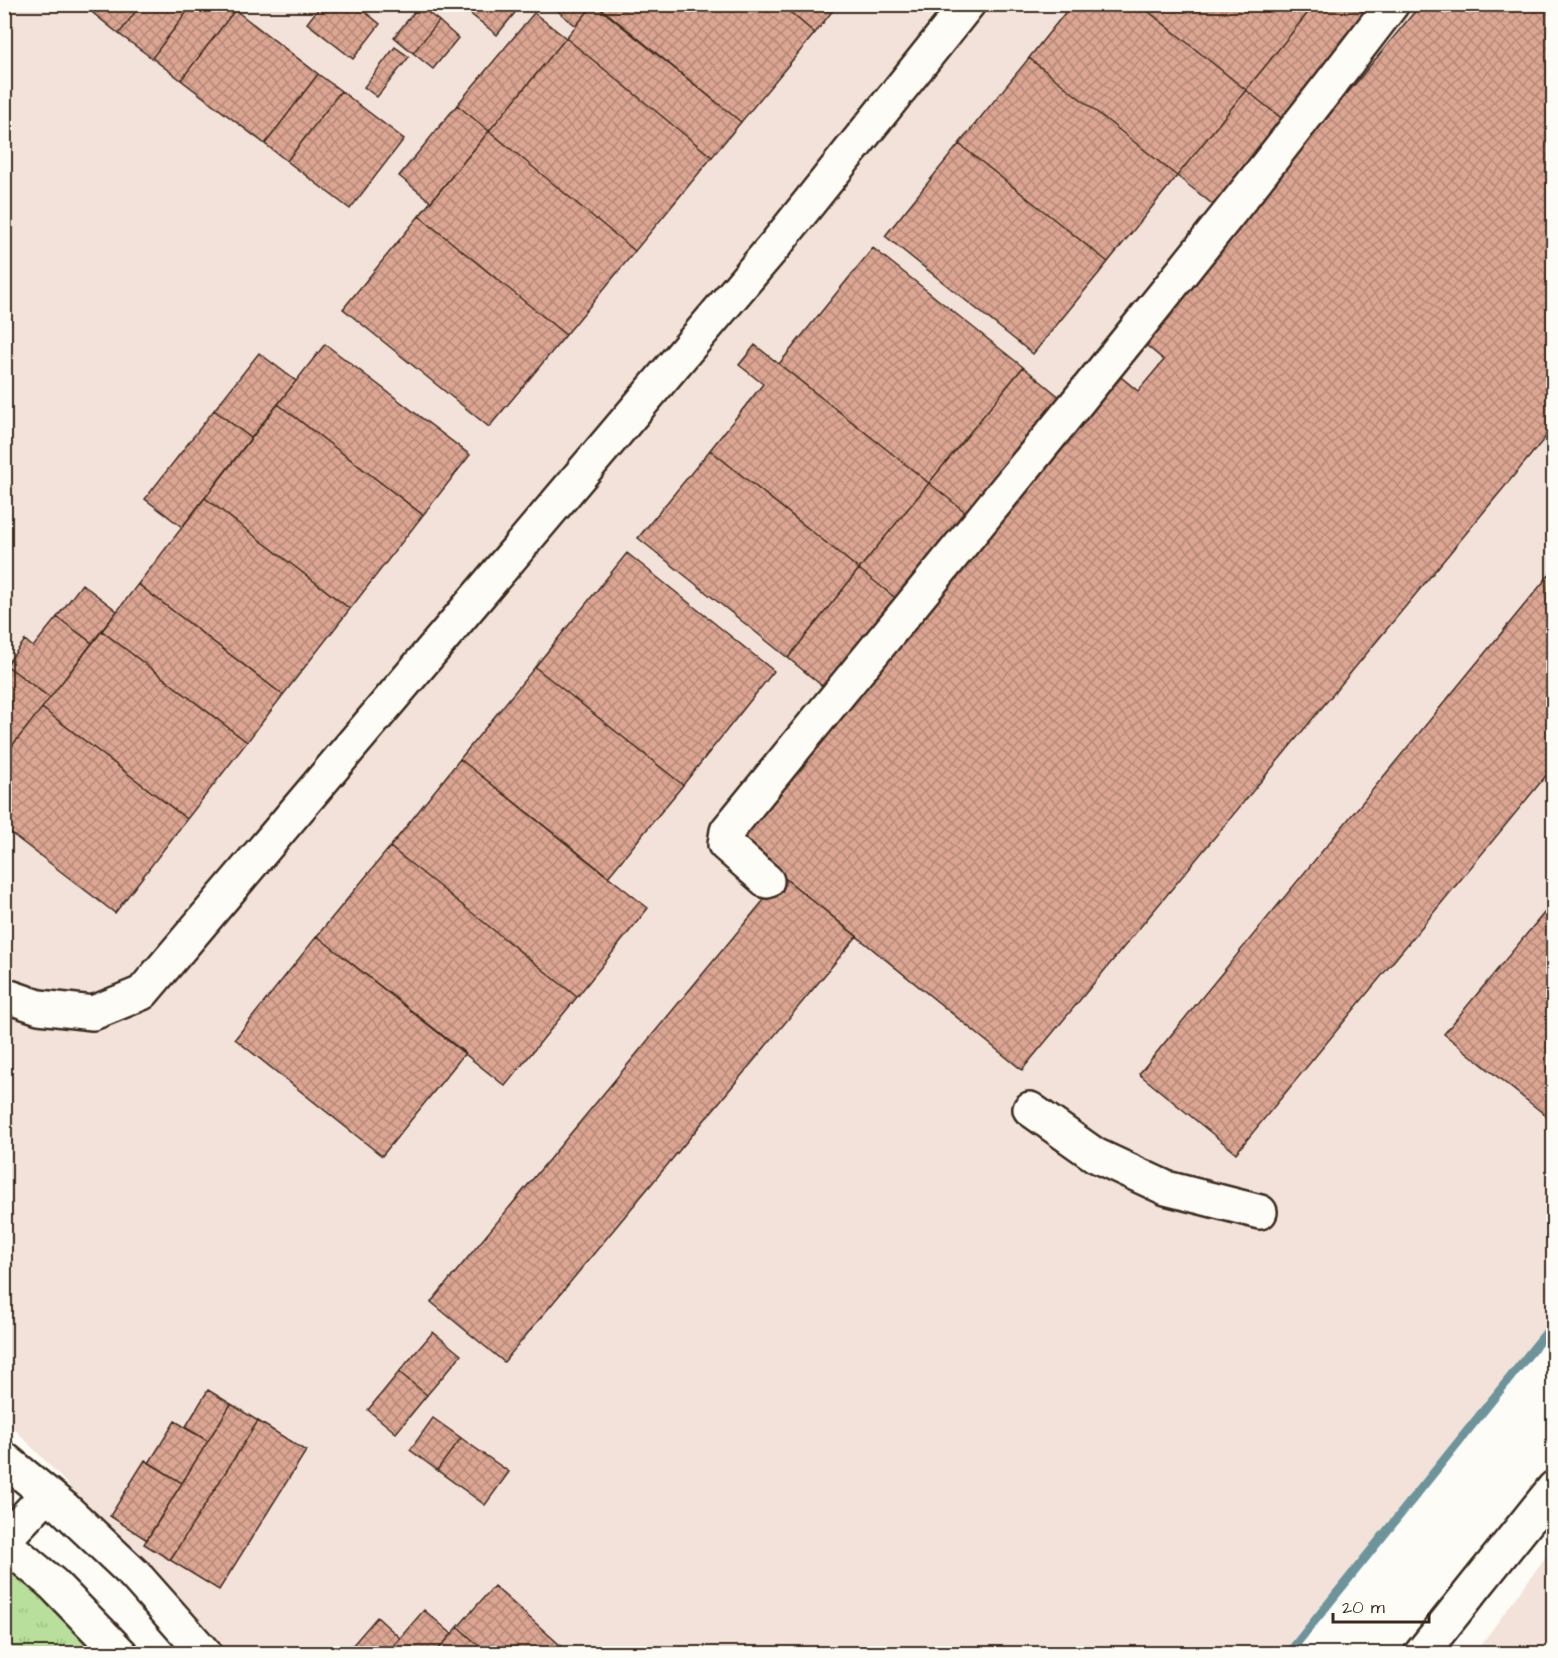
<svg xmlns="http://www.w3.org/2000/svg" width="1558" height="1658" font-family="'Architects Daughter',sans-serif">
<defs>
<pattern id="grass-tufts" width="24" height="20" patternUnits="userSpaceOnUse" patternTransform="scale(1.5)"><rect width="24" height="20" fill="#b8df9b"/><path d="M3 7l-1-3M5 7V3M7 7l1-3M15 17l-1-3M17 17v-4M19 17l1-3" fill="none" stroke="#9fc085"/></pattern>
<pattern id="building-cross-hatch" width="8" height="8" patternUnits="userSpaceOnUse" patternTransform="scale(1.5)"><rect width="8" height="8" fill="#dca693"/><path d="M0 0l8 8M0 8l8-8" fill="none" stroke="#b48777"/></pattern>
</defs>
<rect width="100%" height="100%" fill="#fdfcf7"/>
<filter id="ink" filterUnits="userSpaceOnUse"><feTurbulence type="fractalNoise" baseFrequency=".0167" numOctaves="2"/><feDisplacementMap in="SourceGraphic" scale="12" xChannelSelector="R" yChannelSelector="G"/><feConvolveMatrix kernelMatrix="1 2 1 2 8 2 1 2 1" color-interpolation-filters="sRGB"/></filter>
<g filter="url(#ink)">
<path fill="#f3e2d9" d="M 5,5 L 1553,5 L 1553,1326 L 1289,1653 L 229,1653 L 5,1419 Z
M 1553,1547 L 1553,1653 L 1475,1653 Z"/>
<path fill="url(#grass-tufts)" stroke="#7a845c" stroke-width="1.5" d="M 4,1543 L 121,1653 L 5,1653 Z"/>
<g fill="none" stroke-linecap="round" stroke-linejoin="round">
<path stroke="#6d949b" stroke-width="9" d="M 1288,1654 L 1554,1323"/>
</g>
<path fill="url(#building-cross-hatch)" stroke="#3b2a1e" stroke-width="1.5" d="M 99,4 L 141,4 L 119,34 L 93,13 Z
M 141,4 L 193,4 L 152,58 L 119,34 Z
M 193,4 L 227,4 L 235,10 L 181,80 L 152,58 Z
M 322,4 L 355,4 L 380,24 L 353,59 L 307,23 Z
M 458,4 L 522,4 L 497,35 Z
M 549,4 L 594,4 L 576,26 Z
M 594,4 L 741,122 L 712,157 L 566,38 Z
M 596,4 L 780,4 L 815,33 L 741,122 Z
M 780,4 L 838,4 L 815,33 Z
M 1072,4 L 1139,4 L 1246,90 L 1177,176 L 1029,58 Z
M 1139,4 L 1315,4 L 1246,90 Z
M 1315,4 L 1379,4 L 1285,121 L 1246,90 Z
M 1421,4 L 1554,4 L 1554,427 L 1022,1070 L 734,837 L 1116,373 L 1138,391 L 1164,360 L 1142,342 Z
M 419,6 L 439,21 L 413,53 L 394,37 Z
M 235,10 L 318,74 L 265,144 L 181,80 Z
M 534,13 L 566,38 L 489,131 L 457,105 Z
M 439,21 L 458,38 L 433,69 L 413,53 Z
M 566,38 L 712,157 L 635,251 L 489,131 Z
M 395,47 L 409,57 L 377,97 L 364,87 Z
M 1029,58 L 1177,176 L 1108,262 L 959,144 Z
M 318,74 L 341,91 L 287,161 L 265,144 Z
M 1246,90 L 1285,121 L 1216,207 L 1177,176 Z
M 341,91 L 404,139 L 350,209 L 287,161 Z
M 457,105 L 489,131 L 431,202 L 399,176 Z
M 489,131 L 635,251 L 566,335 L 419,216 Z
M 959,144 L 1108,262 L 1033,354 L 885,236 Z
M 419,216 L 566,335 L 489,427 L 343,309 Z
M 873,248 L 1023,367 L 929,483 L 779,364 Z
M 325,344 L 470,455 L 423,515 L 278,404 Z
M 755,345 L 929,483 L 859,569 L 710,450 L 763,384 L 739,365 Z
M 259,353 L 296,381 L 251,438 L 214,410 Z
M 1023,367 L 1061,398 L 968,514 L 929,483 Z
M 278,404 L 423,515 L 350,609 L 205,498 Z
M 214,410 L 251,438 L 182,527 L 145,499 Z
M 710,450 L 859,569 L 788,658 L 638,538 Z
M 929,483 L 968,514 L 898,600 L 859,569 Z
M 205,498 L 350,609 L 283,695 L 138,584 Z
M 627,553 L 774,671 L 683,785 L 535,667 Z
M 859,569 L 898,600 L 826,689 L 788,658 Z
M 1554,569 L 1554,766 L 1236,1153 L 1139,1074 Z
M 82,584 L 117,611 L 92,643 L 57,617 Z
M 138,584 L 283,695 L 247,742 L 102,631 Z
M 57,617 L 92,643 L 50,698 L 6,665 L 25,640 L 33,647 Z
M 102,631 L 247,742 L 187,819 L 42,708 Z
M 6,665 L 50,698 L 4,756 L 4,667 Z
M 535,667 L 683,785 L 608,877 L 460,759 Z
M 42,708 L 187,819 L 115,913 L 4,828 L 4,756 Z
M 460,759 L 648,908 L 577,997 L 390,847 Z
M 390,847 L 577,997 L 505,1086 L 317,936 Z
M 783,877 L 857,936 L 504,1362 L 431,1302 Z
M 1554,901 L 1554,1122 L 1444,1034 Z
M 317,936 L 465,1053 L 382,1156 L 235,1039 Z
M 433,1332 L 461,1355 L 427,1395 L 399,1372 Z
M 399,1372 L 427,1395 L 396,1433 L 368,1410 Z
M 208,1390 L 231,1404 L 208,1441 L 185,1428 Z
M 231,1404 L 258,1421 L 170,1560 L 144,1544 Z
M 433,1418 L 461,1438 L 437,1470 L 410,1450 Z
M 175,1421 L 208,1441 L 182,1483 L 149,1463 Z
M 258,1421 L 306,1451 L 219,1590 L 170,1560 Z
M 461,1438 L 509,1472 L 485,1505 L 437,1470 Z
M 145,1460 L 182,1483 L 147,1540 L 110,1516 Z
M 494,1586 L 570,1654 L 488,1654 L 458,1627 Z
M 424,1610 L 452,1634 L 434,1654 L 386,1654 Z
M 377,1617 L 400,1638 L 386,1654 L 345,1654 Z
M 458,1627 L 488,1654 L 434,1654 Z"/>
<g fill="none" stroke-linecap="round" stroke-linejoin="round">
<defs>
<path id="minor" d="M 767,881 L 725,844 L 727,831 C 950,557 1177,286 1392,4
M 4,995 L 39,1007 L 93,1013 L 142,993 L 776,244 L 968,4
M 1030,1109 L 1095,1155 L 1166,1188 L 1260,1212
M 1421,1654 L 1554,1488"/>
<path id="major" d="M 4,1459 L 64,1508 L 135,1575 L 205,1654
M 4,1540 L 47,1494
M 4,1543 L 53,1584 L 121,1654"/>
</defs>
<use href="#minor" stroke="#3b2a1e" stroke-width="38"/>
<use href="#major" stroke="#3b2a1e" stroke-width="38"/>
<use href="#minor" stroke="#fdfcf7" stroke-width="33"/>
<use href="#major" stroke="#fdfcf7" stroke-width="33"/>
</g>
</g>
<rect width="1558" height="1658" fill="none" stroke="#fdfcf7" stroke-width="24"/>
<rect x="12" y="12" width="1534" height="1634" fill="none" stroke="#3b2a1e" stroke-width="2" filter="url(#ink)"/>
<path d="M1333 1613v9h96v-9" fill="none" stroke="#3b2a1e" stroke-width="3"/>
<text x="1342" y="1613" font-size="18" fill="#3b2a1e" stroke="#fdfcf7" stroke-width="4.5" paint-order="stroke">20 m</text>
</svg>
